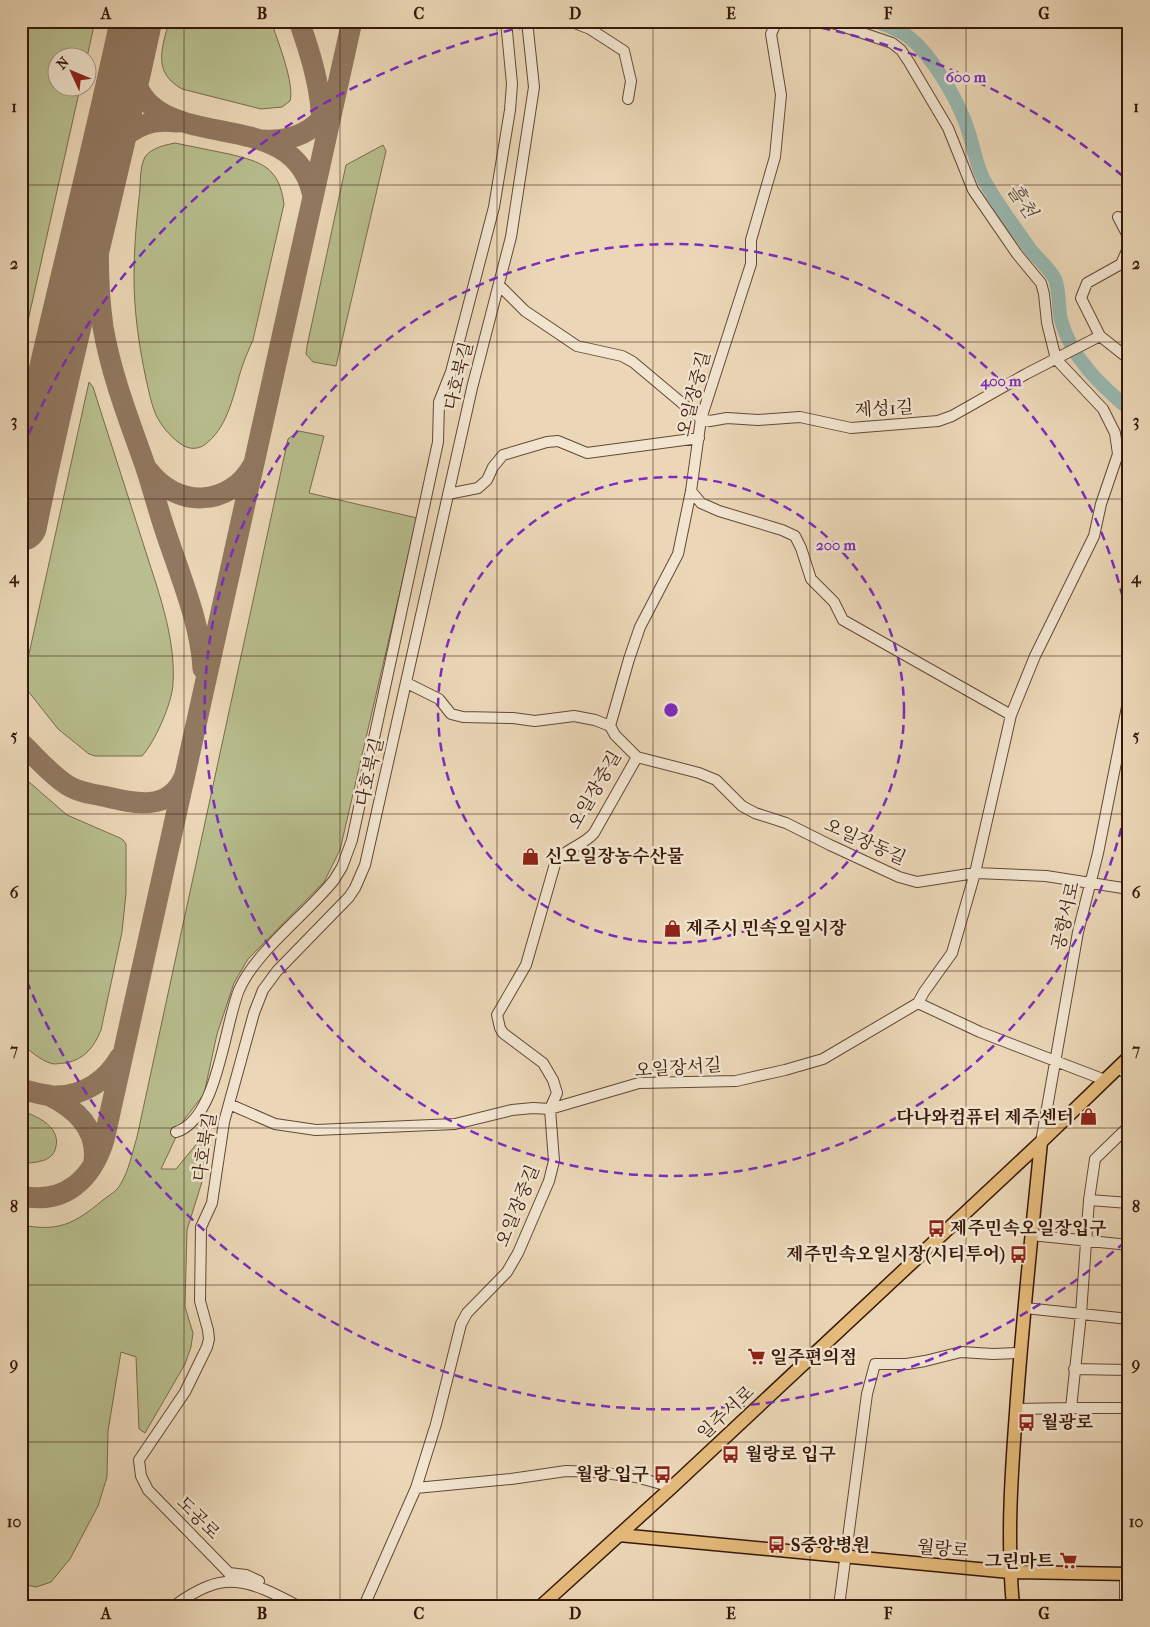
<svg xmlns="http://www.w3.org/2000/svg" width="1150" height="1627" font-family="'IM FELL French Canon','Noto Serif KR',serif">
<rect width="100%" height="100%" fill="#ebd7b7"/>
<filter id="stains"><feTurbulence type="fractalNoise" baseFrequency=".004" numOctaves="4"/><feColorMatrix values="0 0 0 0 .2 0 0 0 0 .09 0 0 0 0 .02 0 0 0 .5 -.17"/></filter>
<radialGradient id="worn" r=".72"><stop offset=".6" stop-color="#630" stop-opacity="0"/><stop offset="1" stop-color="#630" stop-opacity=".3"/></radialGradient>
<path fill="#b8be8e" stroke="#786b4c" d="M 21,21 L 95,21 L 87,57 L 58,58 L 58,88 L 80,88 L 21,352 Z
M 169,21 L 271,21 C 277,39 295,84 290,101 L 282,107 L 261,109 L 182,89 C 152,72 162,49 169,21 Z
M 175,143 C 193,147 211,150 229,154 C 262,162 279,167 284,204 L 253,340 C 249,349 245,358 242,367 C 234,392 229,424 208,442 C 201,449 192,450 184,446 C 173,440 161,426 156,415 C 151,404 149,391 146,379 C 139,346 134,311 134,277 C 134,251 136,224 139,198 C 141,186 139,168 145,157 C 151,148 165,145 175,143 Z
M 383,145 L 386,151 L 336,366 L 313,362 L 306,354 L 307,346 L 346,165 Z
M 89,382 L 93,387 L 99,406 C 114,452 128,497 143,543 C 157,588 176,636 173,684 C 172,703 155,742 142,756 L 95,756 L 89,754 L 58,729 L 28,691 L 27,663 Z
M 299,431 L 324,436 L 309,493 L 417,518 L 340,850 L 324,882 L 248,959 L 234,983 L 217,1034 L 204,1094 L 184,1120 L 161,1169 L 176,1169 L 199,1141 L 211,1139 L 205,1172 L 187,1230 L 185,1307 L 193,1333 L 191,1347 L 185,1364 L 145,1433 L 139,1429 L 136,1357 L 121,1352 L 108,1431 L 107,1477 L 98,1506 L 70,1559 L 51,1582 L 36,1587 L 21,1584 L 21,1225 C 59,1232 74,1224 103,1200 C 108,1196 117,1191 120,1185 C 129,1171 132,1153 137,1137 L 288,439 Z
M 21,775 L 67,815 L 120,838 L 123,840 L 126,844 L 126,893 L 122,932 L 101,1030 C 94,1047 85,1059 66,1063 C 60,1063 55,1065 50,1063 C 40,1060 29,1050 21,1043 Z
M 21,1111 C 38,1116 63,1128 55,1150 C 53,1156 47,1160 41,1161 C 35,1163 28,1163 21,1163 Z"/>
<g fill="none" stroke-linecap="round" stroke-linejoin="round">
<path stroke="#98b9b2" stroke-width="14" d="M 876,21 C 888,26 900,30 910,38 C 931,55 954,94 964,119 C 973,140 974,161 984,180 C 997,204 1015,228 1031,250 C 1039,260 1049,268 1055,279 C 1060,291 1058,307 1061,320 C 1071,357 1100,385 1129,409"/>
<path stroke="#917860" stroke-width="21" d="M 299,21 C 311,55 322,91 322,128
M 130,48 C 128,172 294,91 313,197
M 263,140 C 289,142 311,134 328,112
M 106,152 C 98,210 95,269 103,327 C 111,374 129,420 145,465 C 152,486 158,509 165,530 C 179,573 201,624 203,669
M 104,168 C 110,146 130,127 154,122 C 161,121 169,121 177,122
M 148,470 C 176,508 229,508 253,465
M 21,743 C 36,757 50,774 67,785 C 78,792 91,794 103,796 C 132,803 169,813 184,777
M 21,1089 C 33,1092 44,1096 56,1096 C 84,1096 107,1080 120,1057
M 48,1095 C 75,1108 98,1128 94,1161
M 21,1196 C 65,1205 92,1179 104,1140 L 352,21"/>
<path stroke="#917860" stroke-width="52" d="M 21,525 C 55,356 100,190 136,21"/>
<defs>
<path id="minor" d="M 570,21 L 590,29 L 624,51 L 631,81 L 628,99
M 827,21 L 892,43 L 901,50 L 909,62 L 948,128 L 973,190 L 1017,254 L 1041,283 L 1044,294 L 1047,323 L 1056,359 L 1103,409 L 1115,433 L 1118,454 L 1101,504 L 1094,536 L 1035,656 L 1011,715 L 975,873 L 952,953 L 924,992 L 918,1003
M 1118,217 L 1129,238
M 1129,246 L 1121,264 L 1087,283 L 1081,298 L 1100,336 L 1129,359
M 499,285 L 525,311 L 577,346 L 622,356 L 633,362 L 701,419 L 710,421 L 727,418 L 758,420 L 800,417 L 851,428 L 938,421 L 952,416 L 1026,374 L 1100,336
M 691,491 L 701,503 L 719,511 L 782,530 L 795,536 L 801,548 L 811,579 L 834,602 L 843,620 L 1011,715
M 448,494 L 478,488 L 487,480 L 493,467 L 503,455 L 547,442 L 558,441 L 587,453 L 699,438
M 407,683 L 439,699 L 451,714 L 463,717 L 513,718 L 535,721 L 574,716 L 595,720 L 610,726
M 637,757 L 615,735 L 610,726 L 629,659 L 640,627 L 678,554 L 691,491 L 701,419 L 751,264 L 751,240 L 775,157 L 781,95 L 771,34 L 777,21
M 637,757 L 699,773 L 716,780 L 742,806 L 755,813 L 786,823 L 830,845 L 899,877 L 917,882 L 975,873 L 1046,876 L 1129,889
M 1119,1067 L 1129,1077
M 229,1104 L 275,1124 L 316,1130 L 455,1124 L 512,1110 L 533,1108 L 550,1109 L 639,1083 L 736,1081 L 785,1070 L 823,1059 L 918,1003 L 980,1032 L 1105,1080
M 176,1132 C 218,1119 224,1026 239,990 C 256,951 307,914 334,880 L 342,867 L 352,840 L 438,442 L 439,402 L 451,372 L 494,207 L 510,110 L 512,84 L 506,21
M 1041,1142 L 1078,932 L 1098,853 L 1129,697
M 1089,1200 L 1129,1203
M 1031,1235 L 1129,1245
M 1025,1308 L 1129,1319
M 1074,1369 L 1129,1370
M 1071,1408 L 1081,1314 L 1089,1200 L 1095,1159 L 1129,1126
M 1016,1409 L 1071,1408 L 1129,1408
M 416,1488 L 511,1479 L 566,1471 L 596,1472 L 636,1477 L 672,1487
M 229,1573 L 246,1575 L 259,1581
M 1125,1574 L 1125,1606
M 232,1581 L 229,1573 L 148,1490 L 141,1476 L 139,1460 L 185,1392 L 207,1347 L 209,1339 L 208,1330 L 200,1301 L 201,1227 L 212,1203 L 224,1122 L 254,1013 L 263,990 L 277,971 L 349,897 L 355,888 L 365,865 L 472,388 L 511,237 L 534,87 L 527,21
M 174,1606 C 224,1569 247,1579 298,1606
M 364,1606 L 416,1488 L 436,1424 L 461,1324 L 467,1313 L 507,1272 L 518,1253 L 549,1181 L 554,1161 L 550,1109 L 557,1093 L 553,1080 L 543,1063 L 503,1033 L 500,1028 L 497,1015 L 526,965 L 555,864 C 564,848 582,847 594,833 L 637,757
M 839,1606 L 867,1394 L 875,1364 L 907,1364 L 925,1361 L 961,1352 L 993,1354 L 1020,1353"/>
<path id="major" d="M 619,1535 L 1010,1572 L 1129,1574
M 541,1606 L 672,1487 L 1041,1142 L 1129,1057
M 1013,1606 C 1007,1541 1011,1478 1016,1413 C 1022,1323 1032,1232 1041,1142"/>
</defs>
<use href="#minor" stroke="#644834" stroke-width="12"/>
<use href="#major" stroke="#371809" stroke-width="15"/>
<use href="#minor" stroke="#f2e5d0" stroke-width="10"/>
<use href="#major" stroke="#e6bc7c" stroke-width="12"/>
</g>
<path fill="none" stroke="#371809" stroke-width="1" stroke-opacity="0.55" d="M 184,21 L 184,1606M 340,21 L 340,1606M 497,21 L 497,1606M 653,21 L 653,1606M 810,21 L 810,1606M 966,21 L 966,1606M 21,185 L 1129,185M 21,342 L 1129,342M 21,499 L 1129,499M 21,656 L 1129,656M 21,814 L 1129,814M 21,971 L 1129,971M 21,1128 L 1129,1128M 21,1285 L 1129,1285M 21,1442 L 1129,1442"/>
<g fill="none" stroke="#7b2cbf" stroke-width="2.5" stroke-dasharray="9 6">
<circle cx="671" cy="710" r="233"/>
<path d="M1128 799A466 466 0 1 1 1128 621"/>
<path d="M1125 1242A699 699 0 0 1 23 972M23 448A699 699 0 0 1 550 22M792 22A699 699 0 0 1 1125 178"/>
</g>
<defs>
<symbol id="shop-bare" viewBox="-9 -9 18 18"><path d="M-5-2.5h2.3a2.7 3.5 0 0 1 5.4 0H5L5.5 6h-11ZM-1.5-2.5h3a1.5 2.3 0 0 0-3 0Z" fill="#8f2418" stroke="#f2e5d0" stroke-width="2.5" paint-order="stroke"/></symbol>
<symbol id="bus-bare" viewBox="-9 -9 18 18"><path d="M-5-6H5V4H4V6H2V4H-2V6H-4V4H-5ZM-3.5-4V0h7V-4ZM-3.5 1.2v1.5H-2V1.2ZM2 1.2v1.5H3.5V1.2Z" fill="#8f2418" stroke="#f2e5d0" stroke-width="2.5" paint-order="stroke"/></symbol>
<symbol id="supermarket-bare" viewBox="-9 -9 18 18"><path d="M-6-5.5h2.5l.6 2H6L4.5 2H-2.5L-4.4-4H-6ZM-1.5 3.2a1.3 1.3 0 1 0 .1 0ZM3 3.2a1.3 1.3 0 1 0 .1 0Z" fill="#8f2418" stroke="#f2e5d0" stroke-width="2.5" paint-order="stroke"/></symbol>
</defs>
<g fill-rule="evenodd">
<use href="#shop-bare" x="518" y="844" width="25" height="25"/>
<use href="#shop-bare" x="660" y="916" width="25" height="25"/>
<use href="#shop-bare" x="1076" y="1104" width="25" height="25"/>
<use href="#bus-bare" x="924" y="1216" width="25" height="25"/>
<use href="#bus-bare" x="1006" y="1242" width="25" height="25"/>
<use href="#supermarket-bare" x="744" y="1344" width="25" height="25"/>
<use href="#bus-bare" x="1014" y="1410" width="25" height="25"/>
<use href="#bus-bare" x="718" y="1442" width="25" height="25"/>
<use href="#bus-bare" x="650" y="1462" width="25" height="25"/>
<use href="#bus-bare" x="764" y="1532" width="25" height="25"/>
<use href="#supermarket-bare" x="1056" y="1548" width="25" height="25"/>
</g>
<g text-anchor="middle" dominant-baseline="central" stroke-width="5" stroke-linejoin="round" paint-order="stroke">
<g font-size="18" fill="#371809" stroke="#f2e5d0">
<text transform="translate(459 376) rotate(-76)">다호북길</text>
<text transform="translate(694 394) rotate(-76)">오일장중길</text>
<text transform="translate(884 409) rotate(-3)">제성1길</text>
<text transform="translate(370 772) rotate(-77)">다호북길</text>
<text transform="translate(595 790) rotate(-60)">오일장중길</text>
<text transform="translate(865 842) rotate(24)">오일장동길</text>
<text transform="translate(1066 916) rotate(-77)">공항서로</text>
<text transform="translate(678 1068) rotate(-4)">오일장서길</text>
<text transform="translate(205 1147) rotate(-81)">다호북길</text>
<text transform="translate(518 1206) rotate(-68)">오일장중길</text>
<text transform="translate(726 1413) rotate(-43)">일주서로</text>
<text transform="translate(198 1518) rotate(45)">도공로</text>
<text transform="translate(943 1549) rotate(5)">월랑로</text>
</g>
<g font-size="18" font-weight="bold" fill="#371809" stroke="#f2e5d0" text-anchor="start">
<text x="545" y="856">신오일장농수산물</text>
<text x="686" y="928">제주시 민속오일시장</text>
<text x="1074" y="1117" text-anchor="end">다나와컴퓨터 제주센터</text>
<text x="950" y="1228">제주민속오일장입구</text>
<text x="1005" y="1254" text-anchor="end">제주민속오일시장(시티투어)</text>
<text x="770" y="1357">일주편의점</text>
<text x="1041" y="1422">월광로</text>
<text x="745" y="1454">월랑로 입구</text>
<text x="649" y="1474" text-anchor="end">월랑 입구</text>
<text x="791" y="1545">S중앙병원</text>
<text x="1054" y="1561" text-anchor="end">그린마트</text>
</g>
<g font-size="19" font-style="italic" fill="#54483c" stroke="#f2e5d0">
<text transform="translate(1022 201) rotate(55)">흘천</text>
</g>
</g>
<circle cx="671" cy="710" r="8" fill="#7b2cbf" stroke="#f2e5d0" stroke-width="2.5"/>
<g font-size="15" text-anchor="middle" font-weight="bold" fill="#7b2cbf" stroke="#f2e5d0" stroke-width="5" stroke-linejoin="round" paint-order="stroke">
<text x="966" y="82">600 m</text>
<text x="1001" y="386">400 m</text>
<text x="836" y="550">200 m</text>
</g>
<rect width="1150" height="1627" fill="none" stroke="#ebd7b7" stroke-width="55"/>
<g transform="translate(72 72) rotate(314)"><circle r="24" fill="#f2e5d0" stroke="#a79380"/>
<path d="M0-4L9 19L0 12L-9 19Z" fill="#8f2418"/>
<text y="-8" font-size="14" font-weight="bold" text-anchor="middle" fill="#371809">N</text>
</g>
<rect x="28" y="28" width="1094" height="1572" fill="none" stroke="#371809" stroke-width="2"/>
<g font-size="16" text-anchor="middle" font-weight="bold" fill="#371809">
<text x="106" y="19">A</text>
<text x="262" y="19">B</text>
<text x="419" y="19">C</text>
<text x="575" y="19">D</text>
<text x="731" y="19">E</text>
<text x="888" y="19">F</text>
<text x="1044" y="19">G</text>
<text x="14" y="112">1</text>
<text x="1136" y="112">1</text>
<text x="14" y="269">2</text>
<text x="1136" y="269">2</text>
<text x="14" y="426">3</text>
<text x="1136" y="426">3</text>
<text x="14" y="583">4</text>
<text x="1136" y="583">4</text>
<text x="14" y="741">5</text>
<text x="1136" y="741">5</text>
<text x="14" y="898">6</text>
<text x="1136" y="898">6</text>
<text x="14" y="1055">7</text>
<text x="1136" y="1055">7</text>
<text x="14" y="1212">8</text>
<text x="1136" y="1212">8</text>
<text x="14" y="1369">9</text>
<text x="1136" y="1369">9</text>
<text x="14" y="1527">10</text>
<text x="1136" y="1527">10</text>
<text x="106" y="1619">A</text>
<text x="262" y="1619">B</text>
<text x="419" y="1619">C</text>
<text x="575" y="1619">D</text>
<text x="731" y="1619">E</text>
<text x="888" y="1619">F</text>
<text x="1044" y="1619">G</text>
</g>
<rect width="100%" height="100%" filter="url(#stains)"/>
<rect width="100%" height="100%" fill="url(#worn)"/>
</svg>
